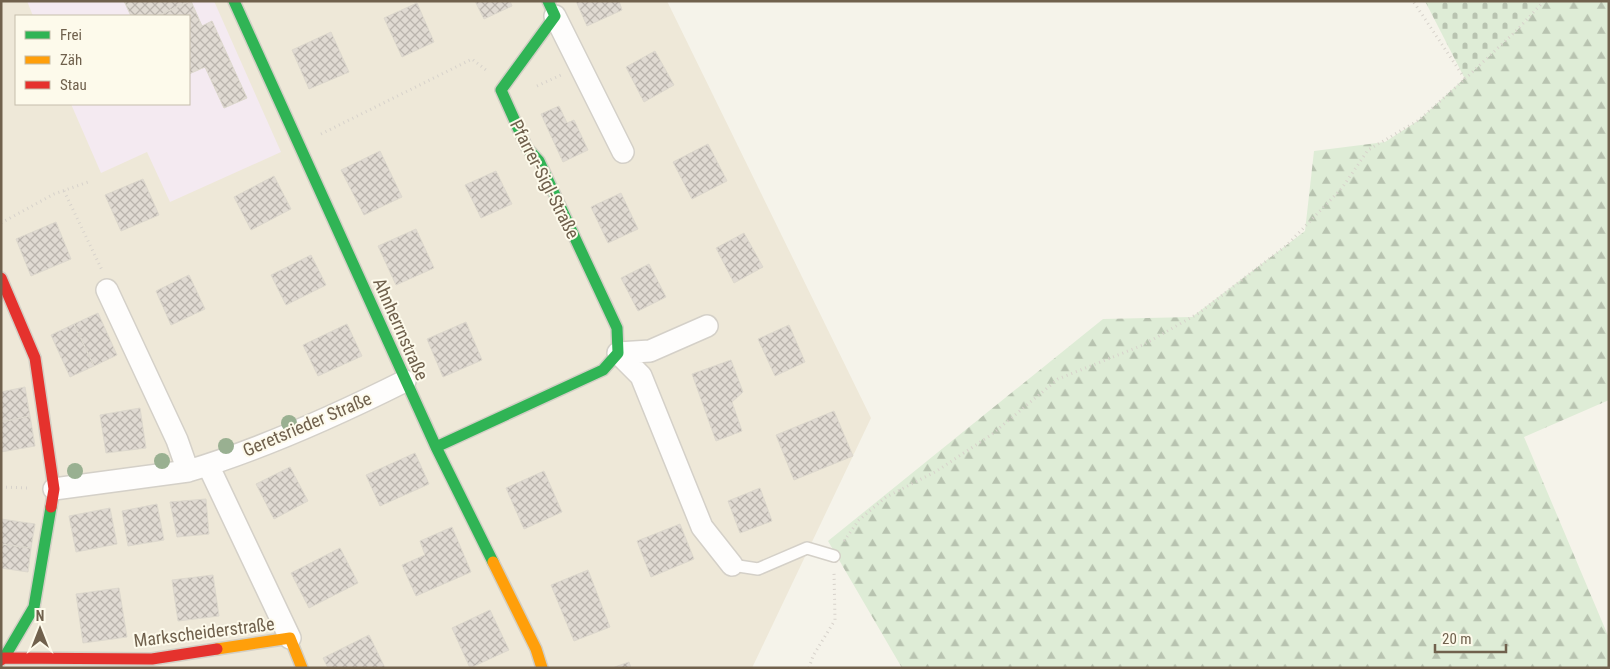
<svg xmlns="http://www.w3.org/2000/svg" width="1610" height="669" font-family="'Roboto Condensed',sans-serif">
<defs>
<pattern id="forest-firs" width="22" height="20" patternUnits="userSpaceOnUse" patternTransform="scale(1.25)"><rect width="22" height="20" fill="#deecd6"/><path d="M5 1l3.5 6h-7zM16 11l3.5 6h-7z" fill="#b8c3b0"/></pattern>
<pattern id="cemetery-stones" width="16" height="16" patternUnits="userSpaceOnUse" patternTransform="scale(1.25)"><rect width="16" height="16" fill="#deecd6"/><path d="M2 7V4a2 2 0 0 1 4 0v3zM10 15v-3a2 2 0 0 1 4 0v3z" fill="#b8c3b0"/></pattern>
<pattern id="building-cross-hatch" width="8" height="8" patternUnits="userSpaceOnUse" patternTransform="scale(1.25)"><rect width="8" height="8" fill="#e0dad2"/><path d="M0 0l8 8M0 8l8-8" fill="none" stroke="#bab4ad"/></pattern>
</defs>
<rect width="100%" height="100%" fill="#f5f3ea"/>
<path fill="#eee8d8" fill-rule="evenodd" d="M 1,1 L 667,1 L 871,418 L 752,668 L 1,668 ZM 16,16 L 189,16 L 189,104 L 16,104 Z"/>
<path fill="#f4eaf1" d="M 27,1 L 214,1 L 281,152 L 170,202 L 147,152 L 101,173 L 71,104 L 189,104 L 189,16 L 33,16 Z"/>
<path fill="url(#forest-firs)" d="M 1544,1 L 1609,1 L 1609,400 L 1524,437 L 1609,638 L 1609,668 L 902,668 L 828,541 L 1103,319 L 1192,317 L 1305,231 L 1314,151 L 1385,142 L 1419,120 L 1517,30 Z"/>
<path fill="url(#cemetery-stones)" d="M 1425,1 L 1544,1 L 1517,30 L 1465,79 Z"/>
<path fill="url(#building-cross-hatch)" stroke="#ddd8cd" d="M 124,1 L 189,1 L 157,16 L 131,16 Z
M 191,1 L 202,26 L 212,21 L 247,98 L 224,108 L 205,67 L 189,74 L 189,16 L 157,16 Z
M 475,1 L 510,1 L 512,6 L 484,19 Z
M 576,1 L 619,1 L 622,10 L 587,26 Z
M 417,3 L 434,42 L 402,57 L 384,18 Z
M 331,32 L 349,72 L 309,89 L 292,50 Z
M 655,51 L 674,85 L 644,102 L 626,67 Z
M 559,106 L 567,123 L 574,120 L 588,150 L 563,162 L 541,114 Z
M 708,144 L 727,181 L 692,199 L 673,162 Z
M 380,151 L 402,197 L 364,215 L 341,170 Z
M 496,171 L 512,204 L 481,218 L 465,185 Z
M 274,176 L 291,209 L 251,230 L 234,197 Z
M 143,179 L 159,215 L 121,231 L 105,195 Z
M 621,193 L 638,229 L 608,243 L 591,207 Z
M 56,222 L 71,259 L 31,276 L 16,239 Z
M 416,229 L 434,268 L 396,285 L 378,246 Z
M 744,233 L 763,267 L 734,283 L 716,248 Z
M 311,255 L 326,285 L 286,305 L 271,275 Z
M 649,264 L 666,297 L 638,311 L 621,278 Z
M 189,275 L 205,309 L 171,325 L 156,291 Z
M 98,313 L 117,355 L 94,366 L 74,324 Z
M 466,322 L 482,360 L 443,377 L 427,339 Z
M 74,324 L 94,366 L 70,377 L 51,335 Z
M 347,324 L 362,356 L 318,376 L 303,345 Z
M 789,325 L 805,362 L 775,376 L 758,339 Z
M 731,360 L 743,392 L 732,402 L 742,431 L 716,441 L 692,374 Z
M 25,387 L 30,416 L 1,422 L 1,392 Z
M 140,408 L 146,448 L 106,453 L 100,415 Z
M 834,411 L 853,456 L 794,480 L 776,435 Z
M 30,416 L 35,446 L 1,452 L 1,422 Z
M 415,453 L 429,484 L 380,506 L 366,475 Z
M 290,467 L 308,501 L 274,519 L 256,484 Z
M 544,471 L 562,512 L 524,529 L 506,488 Z
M 760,488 L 772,521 L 740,533 L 728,501 Z
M 206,499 L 209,534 L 177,537 L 170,502 Z
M 157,504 L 164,540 L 128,546 L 122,511 Z
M 110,508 L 117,544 L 76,552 L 69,516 Z
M 1,519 L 35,524 L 31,548 L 1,544 Z
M 680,524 L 694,559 L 651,577 L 637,541 Z
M 452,527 L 471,572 L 416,596 L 402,565 L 425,555 L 420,541 Z
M 1,544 L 31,548 L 28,572 L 1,568 Z
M 340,548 L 358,583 L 309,608 L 291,573 Z
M 588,570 L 610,627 L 574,641 L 551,585 Z
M 213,575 L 219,616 L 178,621 L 172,580 Z
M 119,588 L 127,637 L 83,643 L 76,594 Z
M 490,610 L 509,650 L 470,668 L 452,628 Z
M 369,635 L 385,668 L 328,668 L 323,658 Z
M 629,662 L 631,668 L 612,668 Z"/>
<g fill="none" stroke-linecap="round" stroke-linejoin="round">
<defs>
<path id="lane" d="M 732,565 L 758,569 L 807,548 L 834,556"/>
<path id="street" d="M 555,16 L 623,152
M 107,290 L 177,440 L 188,471
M 618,353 L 641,376 L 702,527 L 732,565
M 618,353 L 650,351 L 707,326
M 208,465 L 290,638
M 54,489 L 188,471 C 262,449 335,416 405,381"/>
<path id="fast" d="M 234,1 L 436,447 L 493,562
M 436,447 L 603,370 L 618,353 L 617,328 L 539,161 L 527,148 L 501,90 L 555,16 L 548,1
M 4,658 L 34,607 L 51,507"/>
<path id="slow" d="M 493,562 L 536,649 L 542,668
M 217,649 L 290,638 L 302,668"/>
<path id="jam" d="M 1,278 L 35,358 L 54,489 L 51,507
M 1,660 L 4,658 L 152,659 L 217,649"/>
</defs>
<use href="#lane" stroke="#d4d0c8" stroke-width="14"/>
<use href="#street" stroke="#d4d0c8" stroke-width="24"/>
<use href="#fast" stroke="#d3cfc5" stroke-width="14"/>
<use href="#slow" stroke="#d3cfc5" stroke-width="14"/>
<use href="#jam" stroke="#d3cfc5" stroke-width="14"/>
<path stroke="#d7d2cb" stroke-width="3" stroke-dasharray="1 4" stroke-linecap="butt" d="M 1465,79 L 1517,30 L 1544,1
M 537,86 L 561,75
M 321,134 L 472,59 L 486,70
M 64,191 L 102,270
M 1,223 L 54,194 L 88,182
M 1,487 L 28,488
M 844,541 L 859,520 L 886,497 L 935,472 L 991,435 L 1058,379 L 1143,345 L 1199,313 L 1287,245 L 1342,188 L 1368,150 L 1419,120 L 1465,79 L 1413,1
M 809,668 L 813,656 L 835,620 L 834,572"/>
<use href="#lane" stroke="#fefdfc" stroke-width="11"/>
<use href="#street" stroke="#fefdfc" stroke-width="21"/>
<use href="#fast" stroke="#30b455" stroke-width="11"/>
<use href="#slow" stroke="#ff9f0a" stroke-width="11"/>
<use href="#jam" stroke="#e5322d" stroke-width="11"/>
</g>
<g fill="#99b091">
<circle cx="289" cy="423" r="8"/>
<circle cx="226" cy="446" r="8"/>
<circle cx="162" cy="461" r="8"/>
<circle cx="75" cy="471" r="8"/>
</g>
<g text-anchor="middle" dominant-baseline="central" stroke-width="4" stroke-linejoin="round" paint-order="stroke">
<g font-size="18" fill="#70614d" stroke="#fdfaeb">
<text transform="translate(545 179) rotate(63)">Pfarrer-Sigl-Straße</text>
<text transform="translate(401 329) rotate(66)">Ahnherrnstraße</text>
<text transform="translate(307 424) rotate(-23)">Geretsrieder Straße</text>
<text transform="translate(204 632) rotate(-7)">Markscheiderstraße</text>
</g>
</g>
<rect width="1610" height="669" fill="none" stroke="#70614d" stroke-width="5"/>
<rect x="15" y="15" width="175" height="90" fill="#fdfaeb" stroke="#c5bdac"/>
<rect x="25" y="31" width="25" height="8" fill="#30b455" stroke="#c5bdac"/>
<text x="60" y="40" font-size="15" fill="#70614d">Frei</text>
<rect x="25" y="56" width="25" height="8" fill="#ff9f0a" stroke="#c5bdac"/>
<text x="60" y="65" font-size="15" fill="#70614d">Zäh</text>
<rect x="25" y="81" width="25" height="8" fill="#e5322d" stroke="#c5bdac"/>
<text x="60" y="90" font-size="15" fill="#70614d">Stau</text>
<g transform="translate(40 629)" stroke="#fdfaeb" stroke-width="4" paint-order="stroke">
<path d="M0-4L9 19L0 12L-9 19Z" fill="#70614d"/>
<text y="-8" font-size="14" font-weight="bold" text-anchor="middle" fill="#70614d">N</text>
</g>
<path d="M1435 644v8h71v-8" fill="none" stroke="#70614d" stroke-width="2.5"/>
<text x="1442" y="644" font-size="15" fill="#70614d" stroke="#fdfaeb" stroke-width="4" paint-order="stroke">20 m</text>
</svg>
